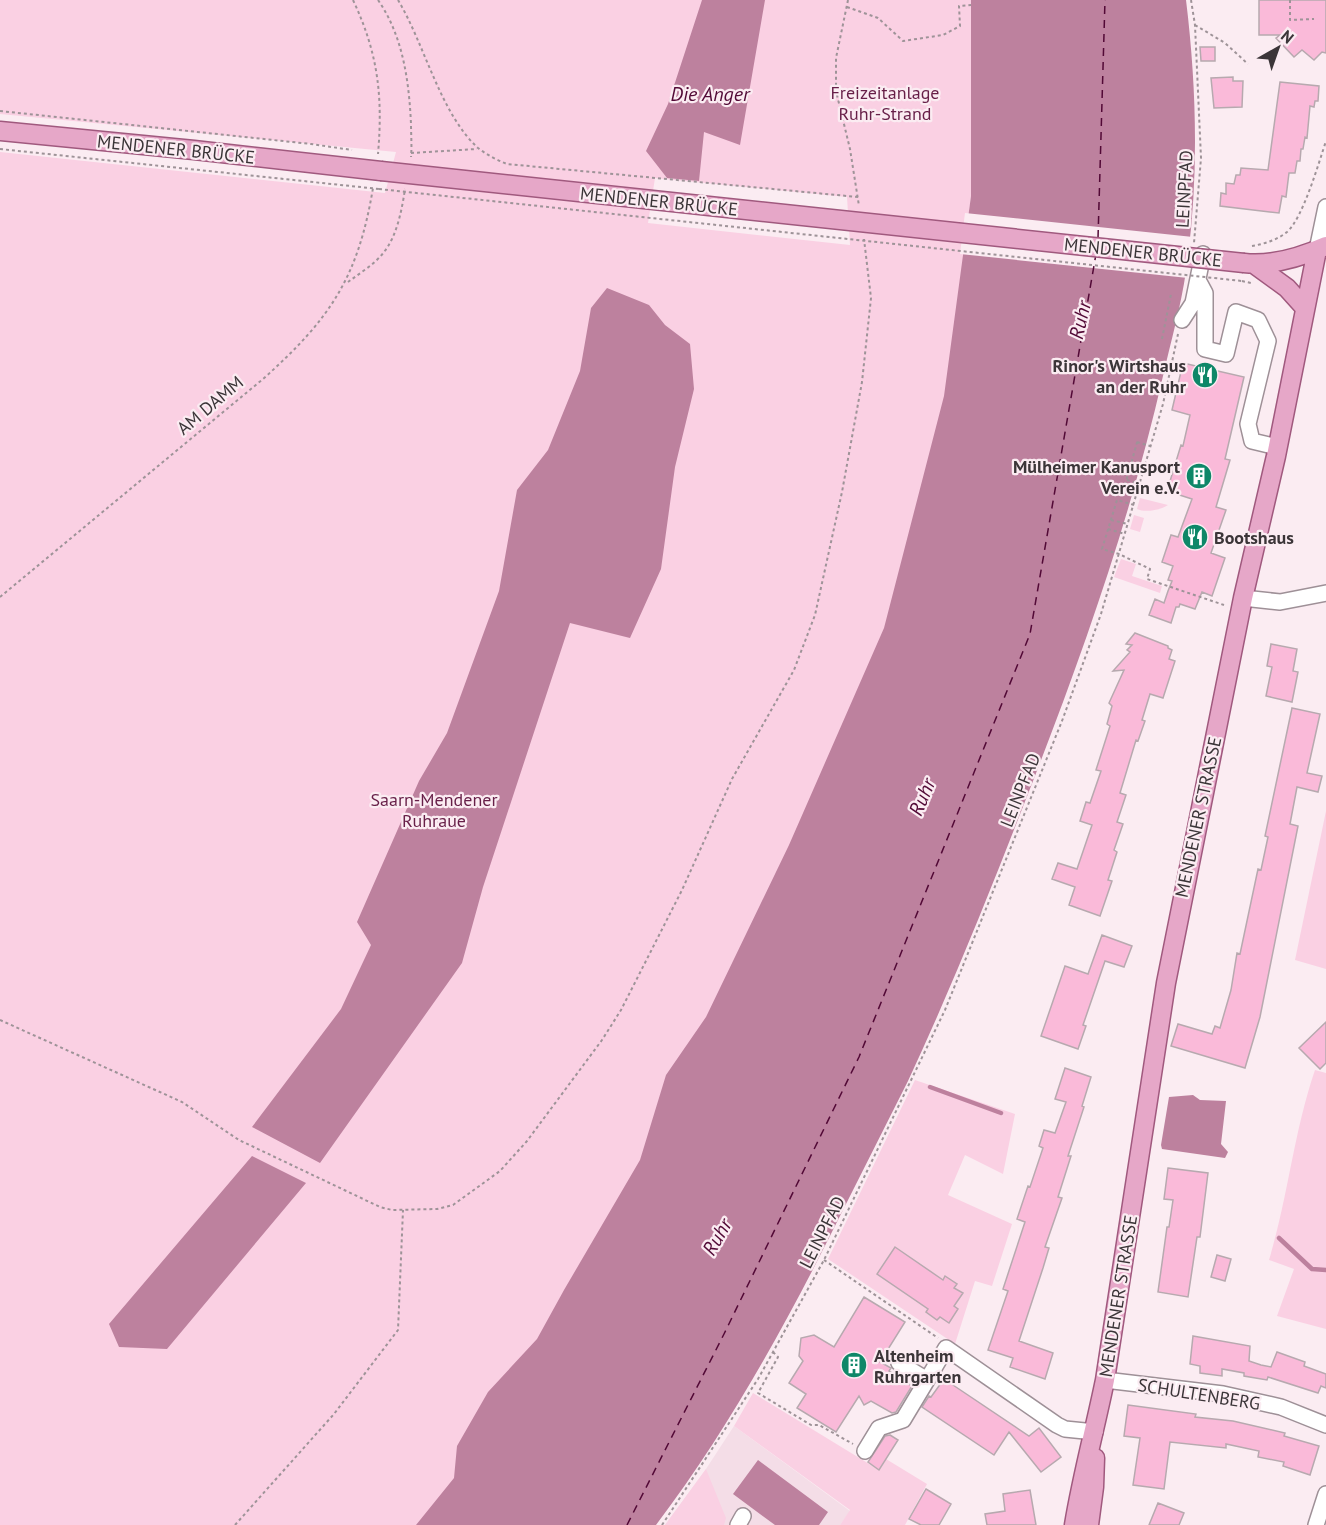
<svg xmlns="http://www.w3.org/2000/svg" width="1326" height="1525" font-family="'PT Sans',sans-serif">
<rect width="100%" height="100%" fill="#fbecf2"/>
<path fill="#f4dde7" d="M 734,1426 L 850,1511 L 840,1525 L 665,1525 L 706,1469 Z"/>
<path fill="#fad0e3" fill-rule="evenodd" d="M 0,0 L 971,0 L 971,196 L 963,257 L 1096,271 L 510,1525 L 0,1525 L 0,152 L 385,193 L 396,152 L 0,114 ZM 655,178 L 847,197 L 850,245 L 648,223 Z
M 1140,498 L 1168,505 C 1161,510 1145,513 1137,509 Z
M 1134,515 L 1144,518 L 1140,532 L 1130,529 Z
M 1121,559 L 1136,564 L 1132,576 L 1162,586 L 1160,593 L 1114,577 Z
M 1326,811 L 1326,969 L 1295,960 Z
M 1315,1070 L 1326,1073 L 1326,1329 L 1277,1316 L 1294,1269 L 1269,1260 C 1288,1197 1294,1131 1315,1070 Z
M 915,1080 L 1015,1114 L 1003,1174 L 965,1155 L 948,1195 L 1012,1224 L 992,1286 L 975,1281 L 955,1344 L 828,1259 Z
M 753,1393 L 879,1470 L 886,1459 L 927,1484 L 905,1525 L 840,1525 L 850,1510 L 734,1426 Z
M 706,1469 L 726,1518 L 724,1525 L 665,1525 Z"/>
<path fill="#bd819e" d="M 702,0 L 765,0 L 740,145 L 704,132 L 699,181 L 667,178 L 646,151 L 668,104 Z
M 971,0 L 1186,0 C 1197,90 1199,181 1186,271 C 1181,306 1171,341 1163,376 C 1130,521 1080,661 1026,799 C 989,894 951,989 908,1081 C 887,1123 866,1164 845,1206 C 790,1317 731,1426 656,1525 L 416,1525 L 454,1478 L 457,1446 L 488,1392 L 537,1339 L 564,1290 L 640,1160 L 666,1075 L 706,1017 L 789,845 L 884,628 L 944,396 L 971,196 Z
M 607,288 L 649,305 L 665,325 L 690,344 L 694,389 L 675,467 L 661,569 L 630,638 L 570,623 L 483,887 L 462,963 L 320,1163 L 252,1127 L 341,1009 L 371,945 L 357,922 L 419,781 L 447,733 L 499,591 L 517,490 L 548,450 L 580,371 L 591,308 Z
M 1193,1095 L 1200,1100 L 1226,1101 L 1221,1144 L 1228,1152 L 1225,1158 L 1162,1149 L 1161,1145 L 1169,1097 Z
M 252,1156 L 306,1183 L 167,1349 L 119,1347 L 109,1324 Z
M 758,1460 L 828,1512 L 819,1525 L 775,1525 L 733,1494 Z"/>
<path fill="#fbecf2" d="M 965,213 L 1193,237 L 1188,278 L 960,254 Z"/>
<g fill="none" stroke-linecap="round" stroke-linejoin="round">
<path stroke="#bd819e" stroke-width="4.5" d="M 930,1087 L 1001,1113
M 1279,1238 L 1312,1269 L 1326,1270"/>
<path stroke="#520936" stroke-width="1.5" stroke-dasharray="8 6" stroke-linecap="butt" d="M 1098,238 L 1105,0
M 627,1525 L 724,1334 L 859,1057 L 1030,634 L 1096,254"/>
</g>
<path fill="#fabad9" stroke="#b7a9af" stroke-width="1.5" d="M 1259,0 L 1326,0 L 1326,53 L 1322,52 L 1314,60 L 1302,50 L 1294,57 L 1276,38 L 1280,35 L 1259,35 Z
M 1200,47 L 1215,47 L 1215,61 L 1201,61 Z
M 1233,77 L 1233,81 L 1243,81 L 1242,107 L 1214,108 L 1211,78 Z
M 1280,82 L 1319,86 L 1318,101 L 1315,101 L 1314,107 L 1310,106 L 1307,138 L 1305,137 L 1303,149 L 1301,149 L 1300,161 L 1297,161 L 1295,173 L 1289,173 L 1286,197 L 1282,196 L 1279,213 L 1220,206 L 1221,193 L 1226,194 L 1226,183 L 1234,184 L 1236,175 L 1240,175 L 1241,168 L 1268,170 Z
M 1183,363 L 1244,377 L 1225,459 L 1230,460 L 1216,507 L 1226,510 L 1211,553 L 1225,558 L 1212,596 L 1202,592 L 1195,609 L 1180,604 L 1179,607 L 1176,607 L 1171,623 L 1149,615 L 1155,599 L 1164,603 L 1168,591 L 1172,581 L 1168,580 L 1173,566 L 1162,562 L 1171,535 L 1178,537 L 1192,499 L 1167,491 L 1181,445 L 1183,446 L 1190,415 L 1172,410 Z
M 1135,633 L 1168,646 L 1168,648 L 1172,650 L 1169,659 L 1175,661 L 1163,698 L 1150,694 L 1142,720 L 1145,721 L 1138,741 L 1136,740 L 1120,793 L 1126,795 L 1117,822 L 1123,824 L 1114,850 L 1117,852 L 1108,880 L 1112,881 L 1100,916 L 1069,905 L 1075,887 L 1052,879 L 1058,863 L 1077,869 L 1092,825 L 1080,821 L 1086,802 L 1090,803 L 1101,771 L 1096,770 L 1110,726 L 1107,724 L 1112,706 L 1109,703 L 1124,670 L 1113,671 L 1130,652 L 1127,650 L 1132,645 L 1126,644 Z
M 1271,644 L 1297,649 L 1293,671 L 1298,672 L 1292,702 L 1266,696 L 1272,667 L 1267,666 Z
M 1292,708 L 1320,714 L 1307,773 L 1322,776 L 1318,792 L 1297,787 L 1290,824 L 1298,826 L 1260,1017 L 1245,1068 L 1171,1046 L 1178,1024 L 1212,1034 L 1215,1026 L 1220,1028 L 1231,990 L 1237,953 L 1240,954 L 1258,869 L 1261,870 L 1268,837 L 1265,836 Z
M 1102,935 L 1132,946 L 1124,967 L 1105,961 L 1083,1025 L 1086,1026 L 1078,1049 L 1041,1036 L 1065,966 L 1088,974 Z
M 1326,1022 L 1326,1063 L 1320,1069 L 1299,1048 Z
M 1065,1068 L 1091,1077 L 1082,1106 L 1084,1107 L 1068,1156 L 1071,1156 L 1058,1197 L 1062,1198 L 1045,1247 L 1049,1248 L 1043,1268 L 1019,1341 L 1053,1353 L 1045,1379 L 1010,1367 L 1013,1358 L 988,1350 L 1008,1291 L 1003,1289 L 1025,1222 L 1017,1219 L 1028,1186 L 1030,1187 L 1043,1148 L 1039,1146 L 1044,1130 L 1055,1133 L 1066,1102 L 1055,1099 Z
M 1168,1168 L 1208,1173 L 1200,1237 L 1197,1237 L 1188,1297 L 1158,1292 L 1167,1227 L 1169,1227 L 1173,1200 L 1164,1199 Z
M 895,1247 L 943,1280 L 945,1276 L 957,1284 L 954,1288 L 963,1293 L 954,1306 L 958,1309 L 949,1323 L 940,1317 L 937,1320 L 926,1312 L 928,1309 L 877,1274 Z
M 1217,1255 L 1231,1259 L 1225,1281 L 1211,1277 Z
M 864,1297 L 905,1322 L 880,1362 L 891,1368 L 889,1371 L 912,1386 L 896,1412 L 892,1413 L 871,1401 L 864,1405 L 859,1396 L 836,1432 L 797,1408 L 806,1394 L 789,1383 L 803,1361 L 799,1356 L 801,1338 L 814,1335 L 834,1347 Z
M 1193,1336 L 1250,1346 L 1249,1361 L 1261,1365 L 1271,1367 L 1277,1352 L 1305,1362 L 1304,1366 L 1326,1374 L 1326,1388 L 1321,1386 L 1318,1393 L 1268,1377 L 1267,1380 L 1244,1376 L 1244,1373 L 1222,1369 L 1222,1376 L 1200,1373 L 1200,1366 L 1190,1364 Z
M 944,1379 L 1029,1436 L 1039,1428 L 1061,1457 L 1041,1472 L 1009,1432 L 994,1455 L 922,1407 L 929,1396 L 931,1397 Z
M 1128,1405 L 1196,1414 L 1195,1417 L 1233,1421 L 1285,1433 L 1284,1436 L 1319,1446 L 1310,1475 L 1283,1466 L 1284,1462 L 1258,1457 L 1259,1451 L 1226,1444 L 1226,1448 L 1170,1442 L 1164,1489 L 1133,1485 L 1140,1438 L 1124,1436 Z
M 890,1435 L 898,1440 L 879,1470 L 868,1462 L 885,1436 Z
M 926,1489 L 951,1504 L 939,1525 L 921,1525 L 909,1519 Z
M 1030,1490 L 1036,1525 L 987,1525 L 985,1514 L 1005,1511 L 1003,1494 Z
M 1158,1503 L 1184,1513 L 1179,1525 L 1149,1525 Z"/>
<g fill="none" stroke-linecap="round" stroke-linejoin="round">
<defs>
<path id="minor" d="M 1317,250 L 1326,207
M 1198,280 L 1205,293 L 1205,349 L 1226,354 L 1236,312 L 1258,320 L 1268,341 L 1248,424 L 1252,441 L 1277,447
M 1182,320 L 1193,303 L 1203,254
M 1243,598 L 1280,602 L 1326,593
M 899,1363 L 927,1380 L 946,1348 L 1057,1425 L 1065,1429 L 1095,1432
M 1105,1380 L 1223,1394 L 1281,1407 L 1326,1425
M 865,1451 L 879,1428 L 903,1420 L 927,1380
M 738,1525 L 743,1516
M 1316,1525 L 1326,1494"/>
<path id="major" d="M 0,131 L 194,150 L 381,171
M 1244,263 C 1271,266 1301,257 1326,246
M 1254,264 L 1287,288 L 1305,308
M 1074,1525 C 1082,1476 1095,1429 1105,1380 L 1166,983 L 1243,598 L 1276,456 L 1317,250
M 1089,1525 L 1094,1487 L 1095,1458"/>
</defs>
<use href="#minor" stroke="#9e9097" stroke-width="18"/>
<use href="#major" stroke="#a0597e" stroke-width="21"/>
<path stroke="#9e9398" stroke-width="2" stroke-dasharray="3 3" stroke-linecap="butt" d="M 353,0 C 378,53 383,96 378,154
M 378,0 C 403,36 409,81 411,124 C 411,135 412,146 411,157
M 398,0 C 425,45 440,113 478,148 C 487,155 497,160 507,164 L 858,197
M 848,0 L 836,58 L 836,91 L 850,149 L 859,206
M 1191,0 L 1195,25 L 1201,158 L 1194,243
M 1290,0 L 1290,20 L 1314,19
M 847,7 L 878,18 L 903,41 L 943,35 L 960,26 L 959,6 L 971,5
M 1195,25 L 1225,43 L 1248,64
M 0,111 L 311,144 L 352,150
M 0,149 L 379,189
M 411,153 L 477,149
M 1252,246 C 1264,244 1277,240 1287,232 C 1303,218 1319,162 1326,141
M 1242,281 L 1251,283
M 348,282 C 360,273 375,264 384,252 C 397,236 402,209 405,189
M 1162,339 L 1171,294
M 1137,442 L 1150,446
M 1127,480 L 1140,484
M 1125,485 L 1138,439
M 1134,505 L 1117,500 L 1102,549 L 1119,554 L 1150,569 L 1147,579 L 1224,605
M 1111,520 L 1128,524
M 1108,529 L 1125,534
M 0,597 L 263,379 C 330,319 358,278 373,188
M 0,1020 L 182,1102 L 239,1140 L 380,1207 L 392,1210 L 437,1209 L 453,1205 L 500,1171 L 527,1141 L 602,1040 L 621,1010 L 682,890 L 732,779 L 794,670 L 815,615 L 842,492 L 862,382 L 871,298 L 864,239
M 824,1260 L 938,1338
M 773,1352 L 778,1357 L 758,1393 L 811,1425 L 819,1425 L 853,1444
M 235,1525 L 334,1414 L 398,1330 L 403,1210
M 662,1525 L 758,1379 L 824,1260 L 945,1010 L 1062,721 L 1101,614 L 1163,404 L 1178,334"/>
<use href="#minor" stroke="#fff" stroke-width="15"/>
<use href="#major" stroke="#e6a7c8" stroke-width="18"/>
<defs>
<path id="major-bridge" d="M 381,171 L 1244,263"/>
</defs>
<use href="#major-bridge" stroke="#a0597e" stroke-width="21" stroke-linecap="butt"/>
<path stroke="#9e9398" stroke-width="2" stroke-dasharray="3 3" stroke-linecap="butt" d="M 379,189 L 1242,281"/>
<use href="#major-bridge" stroke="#e6a7c8" stroke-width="18"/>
</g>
<defs>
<symbol id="restaurant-disc" viewBox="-11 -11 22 22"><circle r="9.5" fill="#0e8768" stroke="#fbecf2"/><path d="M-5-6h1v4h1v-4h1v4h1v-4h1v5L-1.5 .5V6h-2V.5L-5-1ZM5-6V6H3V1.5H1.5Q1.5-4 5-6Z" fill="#fff"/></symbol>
<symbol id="building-disc" viewBox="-11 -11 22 22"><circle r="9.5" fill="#0e8768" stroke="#fbecf2"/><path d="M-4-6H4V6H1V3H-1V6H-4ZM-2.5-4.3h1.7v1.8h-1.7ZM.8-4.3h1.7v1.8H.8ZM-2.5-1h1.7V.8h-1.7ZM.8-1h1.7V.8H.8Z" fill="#fff"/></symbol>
</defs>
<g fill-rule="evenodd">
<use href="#restaurant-disc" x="1190" y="360" width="30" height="30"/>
<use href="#building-disc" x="1184" y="461" width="30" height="30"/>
<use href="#restaurant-disc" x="1180" y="522" width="30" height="30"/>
<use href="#building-disc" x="839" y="1350" width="30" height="30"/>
</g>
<g text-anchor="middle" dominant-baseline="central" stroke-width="4.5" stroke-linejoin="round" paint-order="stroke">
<g font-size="18" fill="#671f48" stroke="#fbecf2">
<text x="885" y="92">Freizeitanlage<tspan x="885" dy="21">Ruhr-Strand</tspan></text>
<text x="434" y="799">Saarn-Mendener<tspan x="434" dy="21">Ruhraue</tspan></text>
</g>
<g font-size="18" fill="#3b3538" stroke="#fbecf2">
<text transform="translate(176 149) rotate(6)">MENDENER BRÜCKE</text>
<text transform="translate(1184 189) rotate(-87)">LEINPFAD</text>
<text transform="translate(659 201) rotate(6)">MENDENER BRÜCKE</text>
<text transform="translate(1143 252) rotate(6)">MENDENER BRÜCKE</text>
<text transform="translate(210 405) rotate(-40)">AM DAMM</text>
<text transform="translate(1020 790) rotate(-68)">LEINPFAD</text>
<text transform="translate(1198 817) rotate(-78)">MENDENER STRASSE</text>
<text transform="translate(822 1232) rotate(-63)">LEINPFAD</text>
<text transform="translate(1118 1296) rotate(-81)">MENDENER STRASSE</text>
<text transform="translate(1199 1394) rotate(9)">SCHULTENBERG</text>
</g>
<g font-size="18" font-weight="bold" fill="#3b3538" stroke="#fbecf2" text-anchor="end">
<text x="1186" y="365">Rinor's Wirtshaus<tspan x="1186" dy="21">an der Ruhr</tspan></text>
<text x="1180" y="466">Mülheimer Kanusport<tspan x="1180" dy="21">Verein e.V.</tspan></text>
<text x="1214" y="537" text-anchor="start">Bootshaus</text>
<text x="874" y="1355" text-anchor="start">Altenheim<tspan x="874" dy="21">Ruhrgarten</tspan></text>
</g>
<g font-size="20" font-style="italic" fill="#520936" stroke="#fbecf2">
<text x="710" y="94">Die Anger</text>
<text transform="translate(1080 320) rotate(-77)">Ruhr</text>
<text transform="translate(922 797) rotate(-67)">Ruhr</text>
<text transform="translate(717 1237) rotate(-60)">Ruhr</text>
</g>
</g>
<g transform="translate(1278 48) rotate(40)" stroke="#fbecf2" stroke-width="4.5" paint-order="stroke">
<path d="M0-4.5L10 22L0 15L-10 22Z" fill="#3b3538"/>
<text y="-9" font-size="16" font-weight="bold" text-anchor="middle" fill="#3b3538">N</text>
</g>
</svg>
